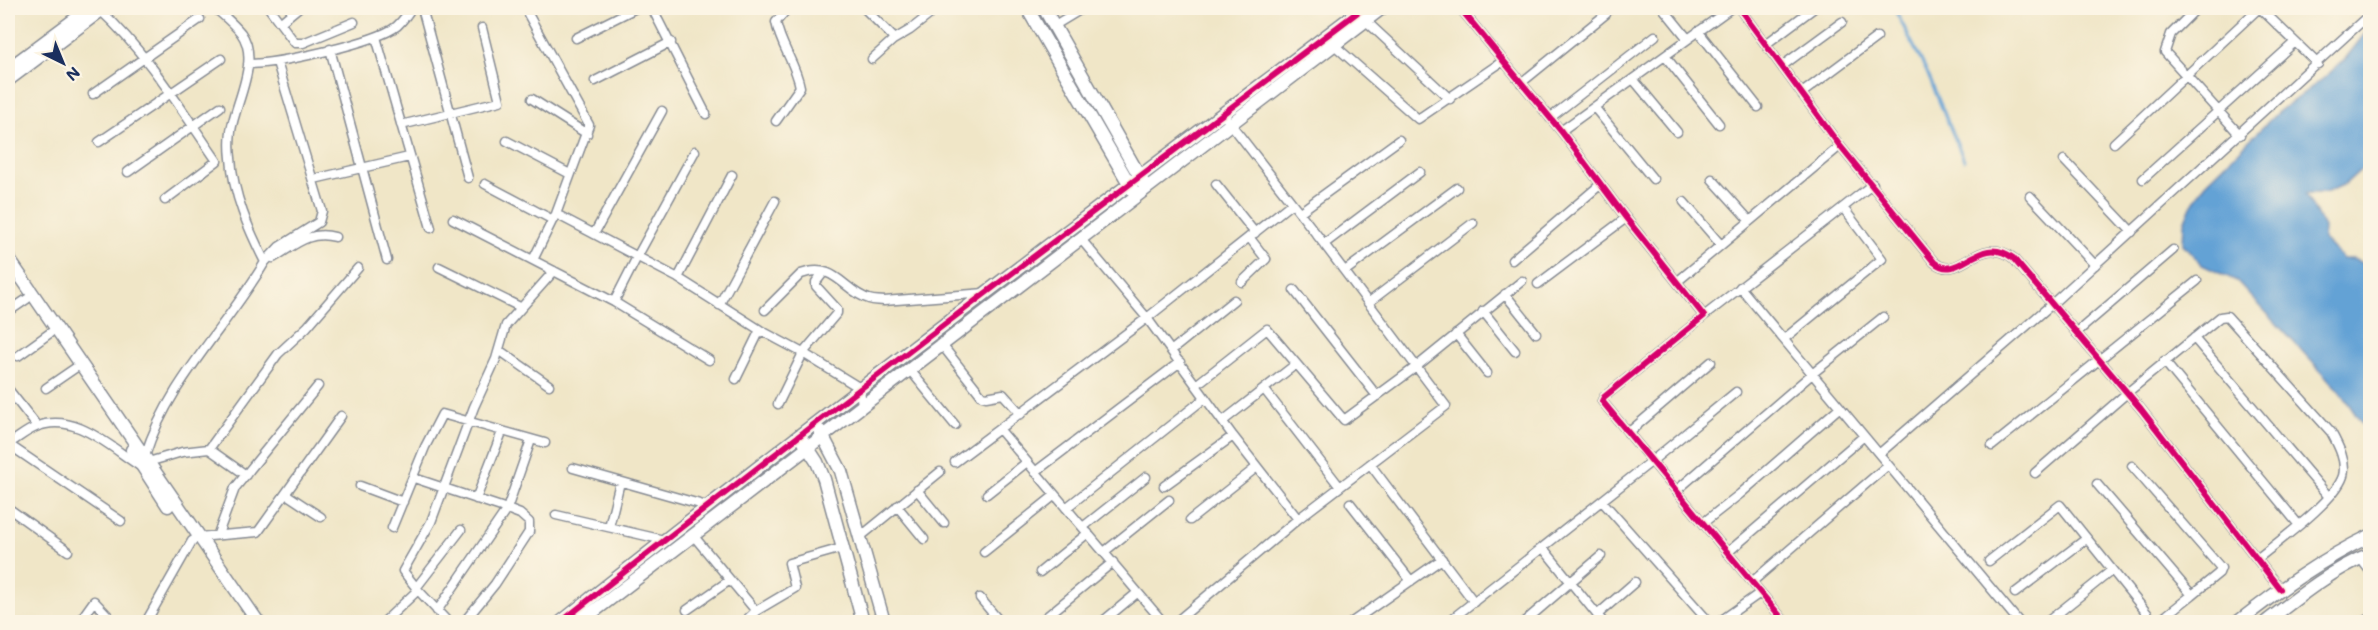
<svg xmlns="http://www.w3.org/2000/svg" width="2378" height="630" font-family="Mali,sans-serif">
<rect width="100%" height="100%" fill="#fcf5e5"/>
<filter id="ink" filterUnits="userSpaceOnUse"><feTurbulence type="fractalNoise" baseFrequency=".0167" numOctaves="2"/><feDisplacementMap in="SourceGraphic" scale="12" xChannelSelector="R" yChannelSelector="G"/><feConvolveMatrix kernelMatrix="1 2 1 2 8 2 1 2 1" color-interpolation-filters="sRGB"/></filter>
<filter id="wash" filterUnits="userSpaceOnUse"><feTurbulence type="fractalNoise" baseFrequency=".008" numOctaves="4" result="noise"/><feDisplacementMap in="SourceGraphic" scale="24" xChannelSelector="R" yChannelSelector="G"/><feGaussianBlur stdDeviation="1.35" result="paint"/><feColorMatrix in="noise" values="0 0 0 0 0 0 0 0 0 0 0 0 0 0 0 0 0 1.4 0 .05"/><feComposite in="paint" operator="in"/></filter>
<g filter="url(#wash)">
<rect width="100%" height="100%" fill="#f0e6c7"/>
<path fill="#63a2d5" stroke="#3f689a" stroke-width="1.5" d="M 2370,27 L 2370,161 L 2345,184 L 2325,193 L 2305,193 L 2324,228 L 2323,239 L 2343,259 L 2353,259 L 2370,267 L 2370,429 L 2366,430 L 2342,394 L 2237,281 L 2202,265 L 2183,244 L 2184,223 L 2191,206 L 2205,184 L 2278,112 L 2324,78 L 2345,59 Z"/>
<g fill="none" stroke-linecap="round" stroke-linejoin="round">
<path stroke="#63a2d5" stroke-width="3" d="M 1894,8 L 1926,70 L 1964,160"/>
</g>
</g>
<g filter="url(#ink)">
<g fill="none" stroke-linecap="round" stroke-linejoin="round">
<defs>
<path id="street" d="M 269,8 L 295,43 L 303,43 L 354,22
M 422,8 L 468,178
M 652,8 L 706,114
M 864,8 L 892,36 L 893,40 L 872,59
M 1460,8 L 1561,131 L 1626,218 L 1704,316 L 1604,397 L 1602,401 L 1785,622
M 1663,8 L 1688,39
M 1739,8 L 1840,146 L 1934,262 C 1960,284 1978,232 2013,258 L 2141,409 L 2280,589
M 2197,8 L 2171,34 L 2165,52 L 2240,135
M 2260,8 L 2318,64
M 100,10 C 147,53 181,109 217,161 L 165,200
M 528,14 L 589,125 L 556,214 L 678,278 L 760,330 L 803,353 L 860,388 L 862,406
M 1365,20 L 1450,99
M 281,22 L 298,8
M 1055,25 L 1083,8
M 1698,31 L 1758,107
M 376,37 L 431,228
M 576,38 L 636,8
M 893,40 L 910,30 L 938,8
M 1333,44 L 1418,119 L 1503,61
M 1766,44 L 1814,8
M 330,49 L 387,260
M 1665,56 L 1719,124
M 248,64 C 276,64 376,43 397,26 C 402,21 408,14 411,8
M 1782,66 L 1842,22
M 1633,79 L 1677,132
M 595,81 L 671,42
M 1521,83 L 1606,14
M 1802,93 L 1877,37
M 93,94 L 200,19
M 532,99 L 587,134
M 1594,107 L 1653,179
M 1550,118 L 1655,36
M 776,121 L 800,87 C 796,64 780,45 776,22 L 788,8
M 401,125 L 500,101 L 482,28
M 1561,131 L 1731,8
M 507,141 L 570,174
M 99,142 L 221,59
M 2114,143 L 2259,8
M 2064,160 L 2132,232
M 128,172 L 220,107
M 314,179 L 409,157
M 1712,179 L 1750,221
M 2143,179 L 2295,42
M 485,184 L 553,220
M 1216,184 L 1255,233
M 2030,196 L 2095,265
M 1684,202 L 1721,245
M 1300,212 L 1399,140
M 453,219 L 614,302 L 709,360
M 594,234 L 662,111
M 1080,238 L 1147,318 L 1233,436 L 1298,519
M 1324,244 L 1420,172
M 273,258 C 295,245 309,230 335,237
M 533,260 L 554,217
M 1512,260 L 1601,184
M 265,262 L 279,247 L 319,222 L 322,211 L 277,62
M 439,267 L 520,307
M 1345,271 L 1457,188
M 678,278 L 732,175
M 1678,281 L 1840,146
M 1242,282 L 1266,259 L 1249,237
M 1538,284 L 1626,218
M 1740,287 L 2019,622
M 1294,290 L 1377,396
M 1505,294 L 1536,333
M 614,302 L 637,257 L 695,151
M 1368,303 L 1473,223
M 719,305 L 775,201
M 765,310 L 801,274 C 835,261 844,292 869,299 C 874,301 879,300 884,301 L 985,293
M 1483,311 L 1515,351
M 8,312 L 27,299
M 1704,316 L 1873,184
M 2076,333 L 2173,250
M 1456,334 L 1487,373
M 2194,338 L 2329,497
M 1784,339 L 1882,259 L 1844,209
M 942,345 L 982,396 L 986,397 L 1003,394 L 1021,414
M 499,350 L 549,385
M 1172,350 L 1234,300
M 18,356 L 50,333
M 2164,361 L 2298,524
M 910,370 L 955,425
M 736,379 L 760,330
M 1196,385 L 1267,329 L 1344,420 L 1416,367 L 1522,281
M 46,388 L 81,364
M 8,389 L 37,426
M 1264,389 L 1340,487
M 778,404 L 803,353 L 837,313 L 837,309 L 816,286 L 816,282 L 823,273
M 1223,421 L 1296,364
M 1000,430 L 1163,622
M 1628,433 L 1711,362
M 1992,446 L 2197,281
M 209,449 L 278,354 L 307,327 L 358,268
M 1879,454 L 2052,304 L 2370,14
M 145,456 C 168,382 226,328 265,262 C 249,230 233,195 231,158 C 230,150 230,139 231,131 C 235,103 261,60 241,33 C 234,24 224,16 215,8
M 955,462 L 1147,318 L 1292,203
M 145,463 L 182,452 L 209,449 L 246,475
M 1370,464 L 1474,602
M 2132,466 L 2221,568 L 2219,573 L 2192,595
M 573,468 L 707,506
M 1035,472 L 1180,362
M 2035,473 L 2127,393 L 2220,317 L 2227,316 L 2331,432 C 2338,445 2347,461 2343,476 C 2335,501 2279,541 2257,559
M 414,478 L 507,509 L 520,514 L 529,522 L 529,532 L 495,584 L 464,622
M 2097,484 L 2192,595 L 2158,622
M 360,486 L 403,502
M 1164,486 L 1233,436
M 917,490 L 944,523
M 1676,491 L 1812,374 L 1883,317
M 286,494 L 321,517
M 987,494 L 1027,462
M 476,499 L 502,432
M 1602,501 L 1709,622
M 1350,503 L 1411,581
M 897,506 L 924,539
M 8,508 L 68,551
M 1066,508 L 1205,398
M 556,515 L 664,540
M 1190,520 L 1257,467
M 121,521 L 8,444 C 17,439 26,431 36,427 C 74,411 110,447 140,466
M 1703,523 L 1740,494 L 1840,407
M 609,527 L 620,482
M 1083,527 L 1146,477
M 392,528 L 425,447 L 442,414 L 545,443
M 218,534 L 235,488 L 318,386
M 692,534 L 756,611 L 795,588 L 789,563 L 842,548
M 860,537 L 940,472
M 1543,548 L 1603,622
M 984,552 L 1055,495
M 1104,552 L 1169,500
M 1727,553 L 1864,436
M 2360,558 L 2370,571
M 1989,561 L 2060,505 L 2154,622
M 1040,572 L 1088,533
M 1752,582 L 1888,465
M 416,588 L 461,530
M 418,590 L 403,571 L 431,522 L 474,407 L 496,359 L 506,325 L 554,271
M 2015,593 L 2086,539
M 980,598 L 1000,622
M 687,610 L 730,580
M 437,611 L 507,509 L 531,440
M 1597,615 L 1635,582
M 79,622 L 94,601 L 114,622
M 146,622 L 192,541 L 198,537 L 258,532 L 341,416
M 384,622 L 418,590 L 448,622
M 744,622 L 756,611
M 1040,622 L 1113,562
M 1102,622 L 1137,593
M 1176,622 L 1298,519 L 1446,406 L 1324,244 L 1223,114
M 1352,622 L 1442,559
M 1448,622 L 1652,461 L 1736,392
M 1524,622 L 1601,556
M 1719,622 L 1760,593
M 2047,622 L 2111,571
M 2364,622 L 2370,618"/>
<path id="secondary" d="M 1027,8 L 1134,192
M 1044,8 L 1144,184
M 8,69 L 90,8
M 8,80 L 104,8
M 8,258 L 258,622
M 820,431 L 841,471 L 884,622
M 804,442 L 817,462 L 824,479 L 863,622
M 132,450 L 168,506
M 561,622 C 824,413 1094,211 1363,8
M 580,622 L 1382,8
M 2238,622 C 2280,589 2322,559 2370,536
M 2266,622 C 2298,597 2333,569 2370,554"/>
</defs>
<use href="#street" stroke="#868a92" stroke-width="11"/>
<use href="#secondary" stroke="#868a92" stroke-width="15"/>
<use href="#street" stroke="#fff" stroke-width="8"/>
<use href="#secondary" stroke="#fff" stroke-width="12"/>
<defs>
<path id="cycleway" d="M 1460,8 L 1561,131 L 1626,218 L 1704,316 L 1604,397 L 1602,401 L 1785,622
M 1739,8 L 1840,146 L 1934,262 C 1960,284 1978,232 2013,258 L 2141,409 L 2280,589
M 561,622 C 824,413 1094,211 1363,8"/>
</defs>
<use href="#cycleway" stroke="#fcf5e5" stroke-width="10"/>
<use href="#cycleway" stroke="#d6006c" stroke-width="6"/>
</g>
</g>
<rect width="2378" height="630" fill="none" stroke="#fcf5e5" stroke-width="30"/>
<g transform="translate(63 63) rotate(137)" stroke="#fcf5e5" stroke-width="4.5" paint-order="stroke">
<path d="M0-4.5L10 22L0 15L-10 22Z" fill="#1b2f5e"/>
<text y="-9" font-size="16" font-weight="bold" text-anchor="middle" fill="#1b2f5e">N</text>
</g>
</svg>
